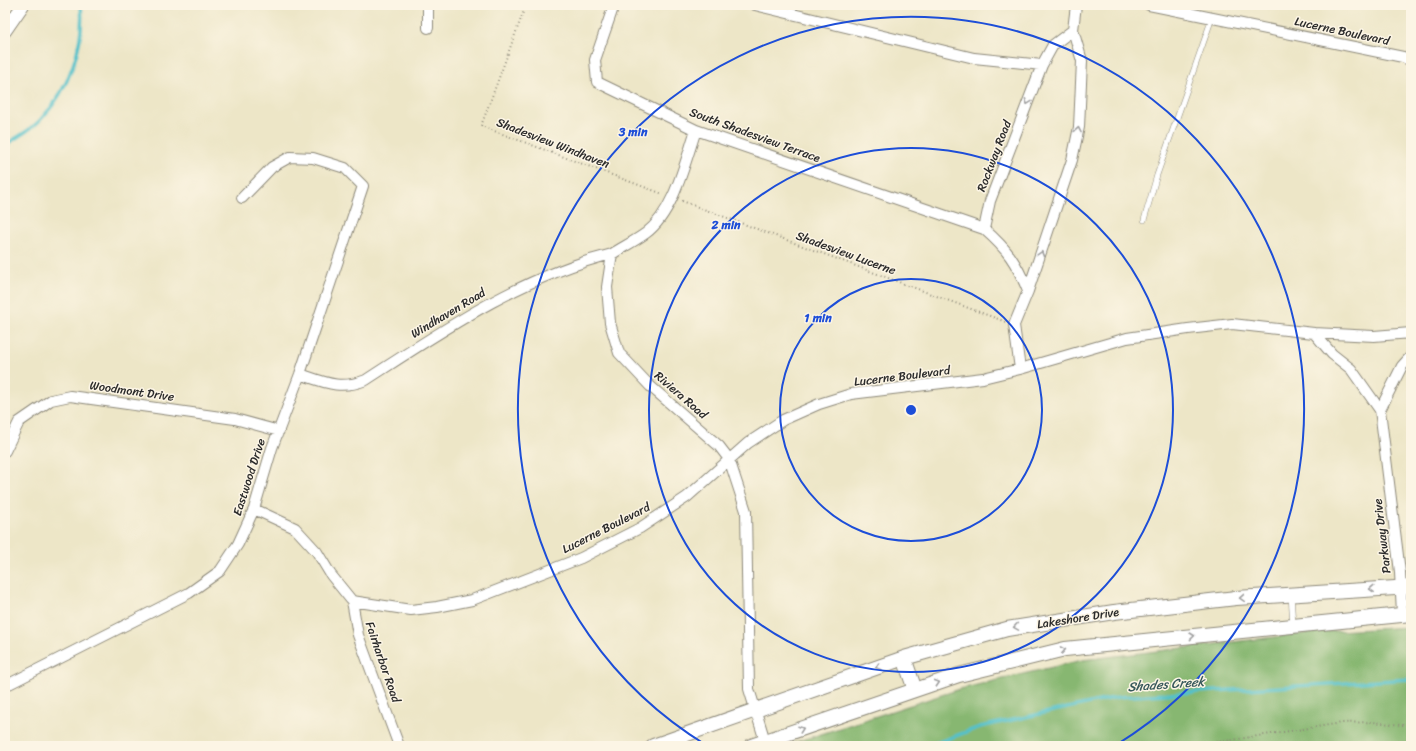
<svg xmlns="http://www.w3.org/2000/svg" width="1416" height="751" font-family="Sriracha,sans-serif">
<rect width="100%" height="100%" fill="#fcf5e5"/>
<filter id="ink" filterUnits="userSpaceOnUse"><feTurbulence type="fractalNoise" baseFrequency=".025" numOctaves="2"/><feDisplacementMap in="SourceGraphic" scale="8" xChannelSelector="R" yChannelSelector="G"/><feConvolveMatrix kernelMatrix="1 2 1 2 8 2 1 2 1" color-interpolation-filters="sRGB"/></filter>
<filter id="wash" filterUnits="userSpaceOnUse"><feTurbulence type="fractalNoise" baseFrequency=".012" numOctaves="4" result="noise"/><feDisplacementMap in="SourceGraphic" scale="16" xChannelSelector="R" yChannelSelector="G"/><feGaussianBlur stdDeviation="0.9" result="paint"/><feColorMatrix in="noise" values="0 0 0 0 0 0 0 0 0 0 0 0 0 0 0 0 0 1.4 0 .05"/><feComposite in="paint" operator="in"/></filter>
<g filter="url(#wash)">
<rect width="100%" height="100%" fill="#ede6c7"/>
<path fill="#87b771" stroke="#59714e" d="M 1411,627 L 1411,746 L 784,746 L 960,689 L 1082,660 L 1317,632 Z"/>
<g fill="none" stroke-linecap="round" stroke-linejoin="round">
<path stroke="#53c1ca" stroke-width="3.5" d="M 5,145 C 17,137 33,129 42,118 C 69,90 85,43 81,5
M 928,746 L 980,727 L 1118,697 L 1411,679"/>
</g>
</g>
<g filter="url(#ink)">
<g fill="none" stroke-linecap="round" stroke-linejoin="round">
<defs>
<path id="service" d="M 1144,220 L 1157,175 L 1212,18
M 1291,595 L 1293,625"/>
<path id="minor" d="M 614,5 L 595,60 L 597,82 L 696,130 L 984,229 C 1008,250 1016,262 1028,291
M 755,5 L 974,58 L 1042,65
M 1149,5 L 1403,57 L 1411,61
M 428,28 L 428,5
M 696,130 C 685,162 674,212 646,233 C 635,241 623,247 612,254 L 607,287 L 610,323 L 619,353 L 650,386 L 719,446 L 729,459 L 746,511 L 749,689 L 765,741
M 984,229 L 990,201 L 1042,65 L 1053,45 L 1073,30 L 1076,5
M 1314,333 L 1374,336 L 1411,333
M 1020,369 L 1014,325 L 1028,291 L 1072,160 L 1079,127 L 1082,61 L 1073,30
M 300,374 C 326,383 340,390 366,380 C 443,330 522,276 612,254
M 1380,410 L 1402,366 L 1411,356
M 5,451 L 19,422 L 51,400 L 70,396 L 235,419 L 279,431
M 254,509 L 295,528 L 317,552 L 331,575 L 352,601 L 358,635 L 399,746
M 352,601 L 411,610 L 437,607 L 472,600 L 581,558 L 640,528 L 687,497 L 748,443 L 783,420 L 819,404 L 851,394 L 983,378 L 1020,369 L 1127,338 L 1188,329 L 1232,324 L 1314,333 L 1332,354 L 1351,369 L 1380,410 L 1400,572 L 1402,614
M 5,686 L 189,593 L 220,571 L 238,544 L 254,509 L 272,448 L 300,374 L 363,186 L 345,168 L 313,158 L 290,157 L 272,167 L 242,198"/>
<path id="tertiary" d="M 5,31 L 23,5"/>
<path id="secondary" d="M 904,658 L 915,690
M 653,746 L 904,658 L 1007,629 L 1114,612 L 1236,598 L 1411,587
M 751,746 L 959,675 L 1065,649 L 1411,614"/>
</defs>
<use href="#service" stroke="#8c8879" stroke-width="6"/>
<use href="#minor" stroke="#8c8879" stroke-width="12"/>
<use href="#tertiary" stroke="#8c8879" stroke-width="14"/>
<use href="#secondary" stroke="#8c8879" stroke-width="16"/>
<path stroke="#8c8879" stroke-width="2" stroke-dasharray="1 3" stroke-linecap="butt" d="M 526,5 L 481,126 L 663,194
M 682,201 L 1006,322
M 1176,746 L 1232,740 L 1342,723 L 1373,722 L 1411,726"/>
<use href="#service" stroke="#fff" stroke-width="5"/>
<use href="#minor" stroke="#fff" stroke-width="10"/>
<use href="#tertiary" stroke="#fff" stroke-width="12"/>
<use href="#secondary" stroke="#fff" stroke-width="14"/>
</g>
<defs><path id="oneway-chevron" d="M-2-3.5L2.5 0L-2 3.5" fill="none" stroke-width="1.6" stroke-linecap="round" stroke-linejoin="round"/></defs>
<g stroke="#a0a0a0">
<use href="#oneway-chevron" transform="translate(1028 102) rotate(111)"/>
<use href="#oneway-chevron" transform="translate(1078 130) rotate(-80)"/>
<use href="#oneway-chevron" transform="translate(1041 254) rotate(-72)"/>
<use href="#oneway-chevron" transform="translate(1372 589) rotate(177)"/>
<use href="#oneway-chevron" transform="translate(1242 598) rotate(176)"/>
<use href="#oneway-chevron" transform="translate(1016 627) rotate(171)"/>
<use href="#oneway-chevron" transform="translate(1192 636) rotate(-6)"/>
<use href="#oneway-chevron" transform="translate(1063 650) rotate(-11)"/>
<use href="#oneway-chevron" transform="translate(878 667) rotate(161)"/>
<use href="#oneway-chevron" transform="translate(937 683) rotate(-18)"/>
<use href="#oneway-chevron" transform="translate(801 729) rotate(-19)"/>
</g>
</g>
<g fill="none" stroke="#1d4ed8" stroke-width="2">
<circle cx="911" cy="410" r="131"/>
<circle cx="911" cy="410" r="262"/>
<path d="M706 745A393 393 0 1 1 1116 745"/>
</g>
<g text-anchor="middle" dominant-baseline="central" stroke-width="3" stroke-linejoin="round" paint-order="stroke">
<g font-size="12" fill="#2b2b2b" stroke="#fcf5e5">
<text transform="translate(1342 31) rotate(12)">Lucerne Boulevard</text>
<text transform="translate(755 135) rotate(20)">South Shadesview Terrace</text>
<text transform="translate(553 143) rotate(21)">Shadesview Windhaven</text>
<text transform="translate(994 156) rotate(-69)">Rockway Road</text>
<text transform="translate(846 253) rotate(20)">Shadesview Lucerne</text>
<text transform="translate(448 313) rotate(-31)">Windhaven Road</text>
<text transform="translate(902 376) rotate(-7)">Lucerne Boulevard</text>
<text transform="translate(132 391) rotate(8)">Woodmont Drive</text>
<text transform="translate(681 395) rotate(41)">Riviera Road</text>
<text transform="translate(249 477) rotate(-72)">Eastwood Drive</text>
<text transform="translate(606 528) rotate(-27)">Lucerne Boulevard</text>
<text transform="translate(1382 536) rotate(-97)">Parkway Drive</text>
<text transform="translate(1078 618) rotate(-9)">Lakeshore Drive</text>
<text transform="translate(383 662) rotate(71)">Fairharbor Road</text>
</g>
<g font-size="13" font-style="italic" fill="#37585b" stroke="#fcf5e5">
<text transform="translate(1166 684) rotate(-4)">Shades Creek</text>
</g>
</g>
<circle cx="911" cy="410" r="6" fill="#1d4ed8" stroke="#fcf5e5" stroke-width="2"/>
<g font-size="12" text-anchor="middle" font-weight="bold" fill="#1d4ed8" stroke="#fcf5e5" stroke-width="3" stroke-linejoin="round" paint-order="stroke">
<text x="633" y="136">3 min</text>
<text x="726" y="229">2 min</text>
<text x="818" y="322">1 min</text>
</g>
<rect width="1416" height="751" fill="none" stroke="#fcf5e5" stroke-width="20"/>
</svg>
